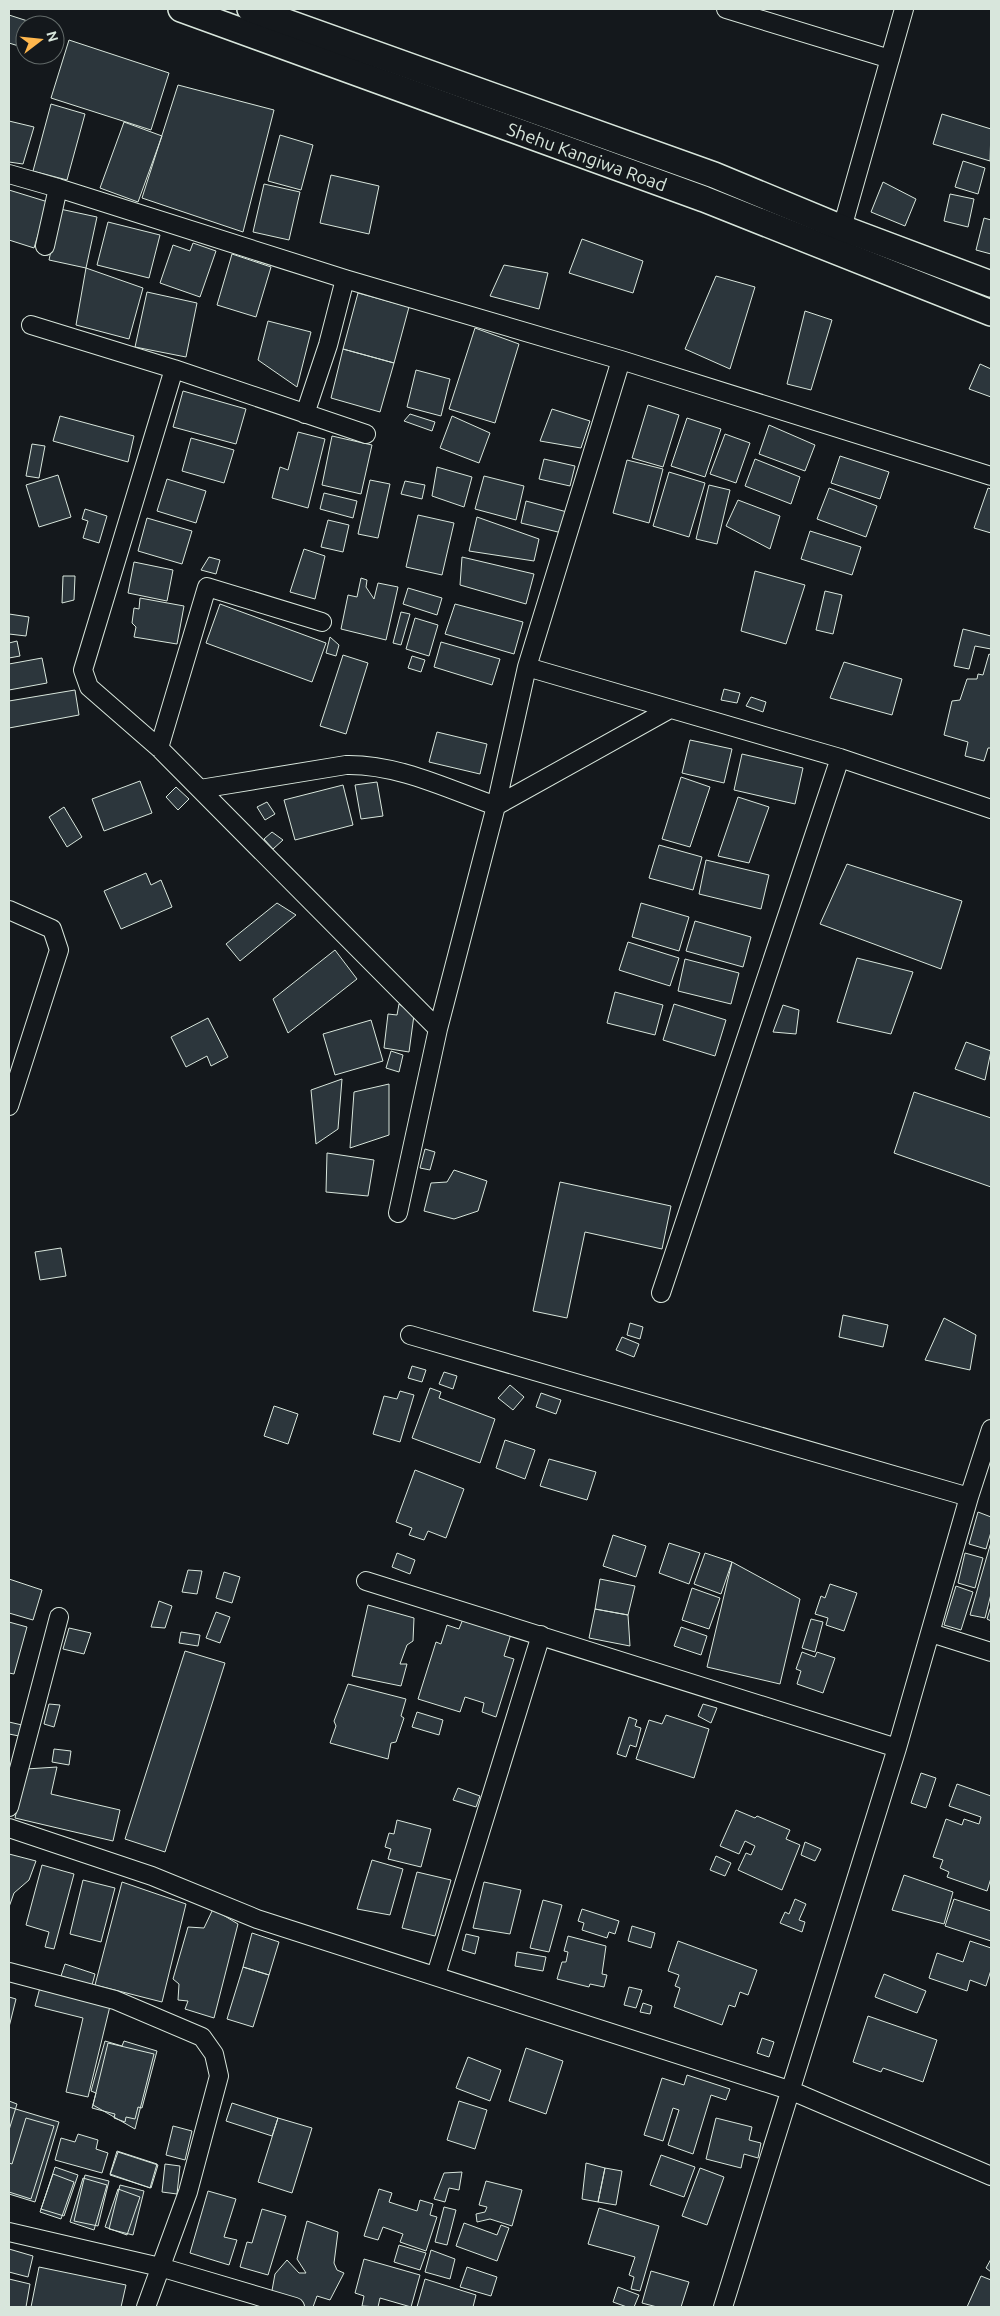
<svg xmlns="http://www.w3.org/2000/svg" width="1000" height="2316" font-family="Ubuntu,sans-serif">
<rect width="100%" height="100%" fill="#14181c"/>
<path fill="#2c363c" stroke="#d8e6dc" d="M 9,15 L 40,25 L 25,25 L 25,48 L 9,43 Z
M 69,40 L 169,73 L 151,130 L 51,98 Z
M 178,85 L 274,110 L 243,232 L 142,198 Z
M 51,104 L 85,114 L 67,180 L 33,171 Z
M 942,114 L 991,129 L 990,161 L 933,144 Z
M 9,121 L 34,127 L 23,164 L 9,162 Z
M 124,122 L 162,136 L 138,202 L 100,188 Z
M 280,135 L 313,145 L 301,190 L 268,181 Z
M 963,161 L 985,168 L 978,194 L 955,187 Z
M 331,175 L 379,186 L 369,234 L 320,223 Z
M 883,182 L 916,199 L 905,226 L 871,212 Z
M 264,184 L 300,192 L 289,240 L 253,232 Z
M 9,190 L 48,202 L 34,248 L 9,240 Z
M 950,194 L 974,199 L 968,227 L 944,221 Z
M 60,209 L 97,217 L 86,268 L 49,260 Z
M 984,218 L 991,220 L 991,254 L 976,250 Z
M 108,222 L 160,235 L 149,278 L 97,265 Z
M 582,239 L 643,261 L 633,293 L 569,273 Z
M 193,243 L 216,251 L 200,297 L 160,283 L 173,245 L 190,251 Z
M 232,254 L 271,267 L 256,317 L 217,305 Z
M 504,265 L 548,273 L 539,309 L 490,296 Z
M 86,268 L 143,288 L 129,339 L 76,325 Z
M 716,276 L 755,287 L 730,369 L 685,349 Z
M 147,292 L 197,303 L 186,357 L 135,347 Z
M 358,293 L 409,307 L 394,363 L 343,349 Z
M 805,311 L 832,320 L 811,390 L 787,384 Z
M 268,321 L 311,332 L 297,387 L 258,360 Z
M 475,328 L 519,344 L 495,423 L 449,409 Z
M 343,349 L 394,363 L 380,412 L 331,398 Z
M 980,364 L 991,369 L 991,397 L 969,389 Z
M 416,370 L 450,379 L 441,416 L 407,407 Z
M 183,391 L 246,409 L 236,444 L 173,427 Z
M 648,405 L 679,415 L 663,467 L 632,458 Z
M 552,409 L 590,421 L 581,448 L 540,441 Z
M 410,414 L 435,422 L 432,431 L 404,421 Z
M 60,416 L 134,436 L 128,462 L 53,441 Z
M 452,416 L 490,433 L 479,463 L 440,448 Z
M 687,418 L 721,429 L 705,477 L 671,466 Z
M 769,425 L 815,445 L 805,471 L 759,454 Z
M 298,432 L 325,439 L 308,508 L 272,498 L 280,467 L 288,470 Z
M 725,434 L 750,443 L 736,483 L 710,474 Z
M 332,436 L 372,445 L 361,494 L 322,485 Z
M 191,438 L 234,450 L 224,483 L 182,471 Z
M 32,444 L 45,446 L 39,478 L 26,476 Z
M 840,456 L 889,472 L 880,499 L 831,483 Z
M 544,459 L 575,466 L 570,486 L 539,479 Z
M 755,459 L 800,477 L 791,504 L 745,486 Z
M 627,460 L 663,469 L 649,523 L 613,513 Z
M 437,467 L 472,477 L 464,507 L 432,496 Z
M 669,472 L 705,483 L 689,537 L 653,526 Z
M 58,475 L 71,517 L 39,527 L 26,485 Z
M 484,476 L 524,486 L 516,520 L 475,509 Z
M 167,479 L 206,491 L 196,523 L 157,511 Z
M 370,480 L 390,484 L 378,538 L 358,534 Z
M 405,481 L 425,485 L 422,499 L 401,494 Z
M 709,485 L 730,490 L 717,544 L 696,539 Z
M 829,488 L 877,506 L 866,537 L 817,519 Z
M 988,488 L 991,489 L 991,533 L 974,528 Z
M 324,493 L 357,501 L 353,518 L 320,509 Z
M 738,500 L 780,516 L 770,549 L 726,526 Z
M 526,501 L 567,512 L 562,533 L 521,523 Z
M 85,509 L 107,516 L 99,543 L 83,538 L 88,521 L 82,519 Z
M 418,515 L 454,523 L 442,575 L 406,567 Z
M 477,517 L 539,539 L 534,561 L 469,551 Z
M 147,518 L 192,531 L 182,564 L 138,551 Z
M 328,520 L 349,525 L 343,552 L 321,547 Z
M 810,531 L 861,547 L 852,575 L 801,559 Z
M 304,549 L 325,556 L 315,599 L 290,592 Z
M 209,557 L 220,560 L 216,574 L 201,570 Z
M 462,557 L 534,574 L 526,604 L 460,585 Z
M 134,562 L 173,570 L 167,601 L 128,593 Z
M 755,571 L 805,585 L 786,644 L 741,631 Z
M 63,576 L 75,576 L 74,600 L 62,603 Z
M 361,578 L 367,580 L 366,587 L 374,599 L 378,583 L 398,587 L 386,640 L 341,629 L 348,595 L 357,597 Z
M 408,588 L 442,598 L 437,615 L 403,604 Z
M 825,591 L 842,595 L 833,634 L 816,630 Z
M 140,598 L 184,606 L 177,644 L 134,637 L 136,627 L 132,623 L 134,608 L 139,609 Z
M 220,604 L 326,643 L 312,682 L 206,643 Z
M 455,604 L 523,622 L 514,654 L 445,634 Z
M 401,612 L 410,614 L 401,645 L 393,643 Z
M 9,614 L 29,617 L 26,636 L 9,634 Z
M 415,618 L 438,625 L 429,656 L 406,649 Z
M 963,629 L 991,636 L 991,649 L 975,646 L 969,669 L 954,666 Z
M 330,637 L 339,645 L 336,656 L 326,653 Z
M 17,641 L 20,656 L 9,658 L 9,643 Z
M 441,642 L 500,659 L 492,685 L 434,667 Z
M 989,654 L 991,655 L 991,748 L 988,748 L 984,761 L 965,756 L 968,742 L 944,735 L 952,701 L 960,700 L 967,679 L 977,679 L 978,674 L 983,675 Z
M 343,655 L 368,663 L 346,734 L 320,726 Z
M 412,656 L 425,660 L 421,672 L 408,668 Z
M 42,658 L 47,683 L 9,690 L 9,664 Z
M 844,662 L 902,679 L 892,715 L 830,698 Z
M 724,689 L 740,693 L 737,703 L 721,700 Z
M 75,690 L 79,715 L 9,728 L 9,701 Z
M 751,697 L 766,702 L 763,712 L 746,706 Z
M 437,732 L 487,744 L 480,774 L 429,762 Z
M 690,740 L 732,749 L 724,783 L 682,773 Z
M 742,754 L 803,768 L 795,804 L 734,790 Z
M 681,777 L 710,787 L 690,847 L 662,839 Z
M 140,781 L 152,813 L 104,831 L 92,799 Z
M 377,782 L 383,816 L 361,819 L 355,785 Z
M 343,785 L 353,825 L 295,840 L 284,800 Z
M 176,787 L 189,799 L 178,810 L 166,797 Z
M 738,797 L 769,807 L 749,863 L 718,856 Z
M 267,802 L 275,814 L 265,820 L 257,807 Z
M 64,807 L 82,837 L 67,847 L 49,817 Z
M 272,832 L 283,840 L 273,849 L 264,839 Z
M 659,845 L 702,857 L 693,890 L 649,878 Z
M 706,860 L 769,875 L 761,909 L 699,894 Z
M 847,864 L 962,901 L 941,969 L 820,924 Z
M 146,873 L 151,885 L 161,880 L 172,907 L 121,929 L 104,891 Z
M 277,903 L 296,915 L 240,961 L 226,944 Z
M 641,903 L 689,917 L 679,951 L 632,937 Z
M 695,921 L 751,937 L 743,967 L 686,951 Z
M 628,942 L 679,958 L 670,986 L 619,970 Z
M 335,950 L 357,979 L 288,1033 L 273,999 Z
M 857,958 L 913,972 L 891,1034 L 837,1022 Z
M 685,959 L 739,973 L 731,1004 L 678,991 Z
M 615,992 L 663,1005 L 655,1035 L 607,1023 Z
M 399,1004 L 414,1015 L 409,1052 L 384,1048 L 388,1014 L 397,1015 Z
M 674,1004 L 726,1020 L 715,1056 L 663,1040 Z
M 783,1005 L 799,1010 L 796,1034 L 773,1032 Z
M 208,1018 L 228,1057 L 211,1066 L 207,1056 L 186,1067 L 171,1037 Z
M 371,1020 L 383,1061 L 335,1075 L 323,1034 Z
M 966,1042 L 991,1051 L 985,1080 L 955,1069 Z
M 391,1051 L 403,1055 L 399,1072 L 386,1068 Z
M 342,1079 L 338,1129 L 316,1144 L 311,1090 Z
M 389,1084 L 389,1135 L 350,1148 L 354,1092 Z
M 914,1092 L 991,1118 L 991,1187 L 894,1153 Z
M 425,1149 L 435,1152 L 430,1170 L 420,1168 Z
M 327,1153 L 374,1160 L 368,1196 L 326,1192 Z
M 454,1170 L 487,1181 L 478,1211 L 454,1219 L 424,1211 L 431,1183 L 447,1182 Z
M 560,1182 L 671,1206 L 662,1249 L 585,1232 L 567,1318 L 533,1311 Z
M 61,1248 L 66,1276 L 40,1280 L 35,1252 Z
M 843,1315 L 888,1325 L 883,1347 L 839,1337 Z
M 944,1318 L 976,1335 L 970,1370 L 925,1360 Z
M 630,1323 L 643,1327 L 640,1339 L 627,1335 Z
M 622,1337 L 639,1344 L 634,1357 L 616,1350 Z
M 412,1366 L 426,1370 L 422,1382 L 408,1378 Z
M 444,1372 L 457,1376 L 453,1389 L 439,1384 Z
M 510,1385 L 524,1397 L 513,1410 L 498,1398 Z
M 430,1388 L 441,1392 L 439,1398 L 495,1419 L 480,1463 L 412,1438 Z
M 400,1391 L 414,1395 L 400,1442 L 373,1434 L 384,1396 L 397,1399 Z
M 541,1393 L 561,1400 L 556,1414 L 536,1407 Z
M 274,1406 L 298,1414 L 288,1444 L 264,1436 Z
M 505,1440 L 535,1450 L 525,1479 L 496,1468 Z
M 549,1459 L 596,1472 L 587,1500 L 540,1486 Z
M 415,1470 L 464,1489 L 446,1538 L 428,1531 L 424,1540 L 409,1535 L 412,1528 L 396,1522 Z
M 978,1512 L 991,1517 L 991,1532 L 986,1549 L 969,1544 Z
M 613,1535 L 646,1546 L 636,1577 L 603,1566 Z
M 991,1542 L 991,1594 L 985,1618 L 970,1615 Z
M 669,1543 L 700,1553 L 689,1584 L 659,1573 Z
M 397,1553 L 415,1560 L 410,1574 L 392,1567 Z
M 705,1553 L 732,1562 L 721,1594 L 694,1584 Z
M 965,1553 L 983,1558 L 975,1588 L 958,1583 Z
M 732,1562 L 800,1599 L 780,1684 L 707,1667 Z
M 188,1570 L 202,1571 L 197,1594 L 182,1592 Z
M 224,1572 L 240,1577 L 232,1603 L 216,1598 Z
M 9,1579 L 42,1590 L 33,1620 L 9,1613 Z
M 600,1579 L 635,1586 L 628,1615 L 595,1609 Z
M 830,1584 L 857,1593 L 844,1631 L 826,1625 L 828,1618 L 815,1614 L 821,1596 L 825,1598 Z
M 956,1586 L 973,1592 L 961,1630 L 944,1625 Z
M 692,1588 L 720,1598 L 709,1629 L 682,1620 Z
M 159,1601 L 172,1606 L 165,1628 L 151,1627 Z
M 368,1605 L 414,1618 L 413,1641 L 407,1645 L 400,1664 L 407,1664 L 401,1686 L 352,1676 Z
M 991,1606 L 991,1621 L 987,1619 Z
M 595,1609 L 628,1615 L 630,1646 L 589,1638 Z
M 216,1612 L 230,1617 L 220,1643 L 206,1638 Z
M 463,1619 L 511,1634 L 504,1656 L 514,1659 L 496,1717 L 482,1712 L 484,1703 L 465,1697 L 460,1712 L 418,1699 L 436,1642 L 441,1644 L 447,1625 L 459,1629 Z
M 811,1619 L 823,1622 L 815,1652 L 802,1648 Z
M 9,1622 L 27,1627 L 14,1674 L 9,1673 Z
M 681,1627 L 707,1636 L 701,1655 L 674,1646 Z
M 69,1628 L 91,1633 L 84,1654 L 63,1649 Z
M 181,1632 L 200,1635 L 198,1646 L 179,1643 Z
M 185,1651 L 225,1663 L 165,1852 L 125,1839 Z
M 802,1652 L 815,1657 L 817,1652 L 835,1658 L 823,1693 L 797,1684 L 801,1671 L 796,1669 Z
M 348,1684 L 406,1699 L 401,1716 L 404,1718 L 396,1742 L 391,1743 L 388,1759 L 330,1743 L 336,1726 L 334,1721 Z
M 49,1704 L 60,1705 L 54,1727 L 44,1724 Z
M 703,1704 L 717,1708 L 711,1723 L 698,1716 Z
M 417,1712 L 443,1720 L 439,1735 L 412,1727 Z
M 666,1715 L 709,1729 L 694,1778 L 636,1759 L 649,1720 L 662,1724 Z
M 629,1717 L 637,1720 L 635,1726 L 641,1728 L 636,1747 L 630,1745 L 626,1757 L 617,1754 Z
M 9,1722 L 22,1725 L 19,1736 L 9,1734 Z
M 54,1749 L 71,1751 L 69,1765 L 52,1762 Z
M 57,1767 L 51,1794 L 120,1810 L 113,1841 L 15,1818 L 26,1769 Z
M 921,1773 L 936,1778 L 926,1808 L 911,1803 Z
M 957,1784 L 991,1796 L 991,1878 L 987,1891 L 947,1877 L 949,1872 L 940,1868 L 943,1860 L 933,1857 L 946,1819 L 962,1825 L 964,1819 L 979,1824 L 981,1817 L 949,1806 Z
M 458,1788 L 480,1796 L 476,1807 L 453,1800 Z
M 736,1810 L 755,1818 L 757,1816 L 790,1830 L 786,1839 L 800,1845 L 782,1890 L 738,1870 L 746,1853 L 751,1855 L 755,1846 L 745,1841 L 739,1854 L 720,1846 Z
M 397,1820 L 431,1829 L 421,1867 L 388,1859 L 391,1849 L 385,1847 L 389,1833 L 394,1834 Z
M 805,1842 L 821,1849 L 815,1861 L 801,1855 Z
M 9,1854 L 36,1861 L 29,1880 L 14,1893 L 9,1907 Z
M 716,1856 L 731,1863 L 725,1876 L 710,1870 Z
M 372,1860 L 403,1869 L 390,1915 L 357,1909 Z
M 42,1865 L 74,1874 L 54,1949 L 45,1947 L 49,1932 L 26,1925 Z
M 417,1872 L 451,1880 L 435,1936 L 402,1928 Z
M 904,1875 L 953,1892 L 944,1924 L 892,1910 Z
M 83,1880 L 115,1888 L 101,1942 L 70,1934 Z
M 122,1882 L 186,1904 L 162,2002 L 95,1985 Z
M 484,1882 L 521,1890 L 510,1934 L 473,1928 Z
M 795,1899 L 806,1904 L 799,1920 L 805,1922 L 802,1932 L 780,1923 L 785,1912 L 789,1914 Z
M 954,1899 L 991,1911 L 991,1941 L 945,1926 Z
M 543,1900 L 562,1905 L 549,1952 L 530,1948 Z
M 213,1909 L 238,1924 L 214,2018 L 185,2009 L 188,2001 L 178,2000 L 179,1984 L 173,1979 L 188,1927 L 204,1928 Z
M 582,1909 L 619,1921 L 615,1934 L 609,1932 L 607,1938 L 582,1930 L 584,1923 L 578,1921 Z
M 632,1926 L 655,1933 L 651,1948 L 628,1941 Z
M 252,1933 L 279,1942 L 269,1975 L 243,1967 Z
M 466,1934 L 479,1937 L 475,1954 L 462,1950 Z
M 568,1936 L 606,1946 L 602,1974 L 607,1975 L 604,1987 L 590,1984 L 589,1987 L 557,1979 L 562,1962 L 566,1962 L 568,1952 L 564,1951 Z
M 678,1941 L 757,1970 L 748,1995 L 740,1992 L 735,2007 L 729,2005 L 722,2025 L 674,2007 L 680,1988 L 675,1986 L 679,1975 L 668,1971 Z
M 970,1941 L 991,1948 L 991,1970 L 986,1986 L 970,1980 L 967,1991 L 929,1978 L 937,1953 L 963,1962 Z
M 517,1952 L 546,1957 L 543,1971 L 515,1966 Z
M 65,1964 L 95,1974 L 92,1985 L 61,1976 Z
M 243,1967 L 269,1975 L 253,2027 L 227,2019 Z
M 884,1974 L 926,1991 L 917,2013 L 875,1997 Z
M 41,1984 L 111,2002 L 88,2097 L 66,2092 L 83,2018 L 35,2006 Z
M 629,1987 L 642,1990 L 636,2008 L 624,2005 Z
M 9,1997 L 16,1999 L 9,2027 Z
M 643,2003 L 652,2006 L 650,2014 L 640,2012 Z
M 868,2016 L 937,2040 L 923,2082 L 883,2068 L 881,2072 L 853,2062 Z
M 762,2038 L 774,2042 L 769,2057 L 757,2053 Z
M 105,2041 L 122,2046 L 124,2041 L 157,2051 L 142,2108 L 138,2107 L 135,2119 L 126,2117 L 125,2122 L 114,2118 L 115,2114 L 92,2108 L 96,2093 L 91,2091 Z
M 108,2043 L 154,2054 L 135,2129 L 93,2105 Z
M 526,2048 L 563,2061 L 546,2114 L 509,2101 Z
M 468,2057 L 501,2070 L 490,2101 L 456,2088 Z
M 687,2075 L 730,2089 L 726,2100 L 711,2095 L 693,2154 L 668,2145 L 679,2110 L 673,2108 L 663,2141 L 644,2135 L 662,2078 L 684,2085 Z
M 9,2101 L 17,2104 L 9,2130 Z
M 459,2101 L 487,2110 L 475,2149 L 447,2140 Z
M 232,2103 L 278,2118 L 272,2136 L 226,2121 Z
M 9,2107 L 59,2122 L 35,2202 L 9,2194 Z
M 26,2118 L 54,2126 L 31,2199 L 9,2192 L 9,2163 L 12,2164 Z
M 278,2118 L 312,2128 L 292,2193 L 258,2182 Z
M 716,2118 L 752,2127 L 749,2140 L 761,2143 L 758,2158 L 744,2154 L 741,2168 L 706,2159 Z
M 173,2126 L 192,2131 L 185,2160 L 166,2155 Z
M 78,2134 L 98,2140 L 96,2149 L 108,2153 L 102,2173 L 55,2160 L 61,2138 L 75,2142 Z
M 117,2151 L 157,2164 L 150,2188 L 110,2174 Z
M 118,2152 L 158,2165 L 151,2188 L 110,2175 Z
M 661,2155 L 695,2167 L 684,2197 L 650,2185 Z
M 586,2163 L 605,2168 L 598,2202 L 582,2199 Z
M 165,2164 L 180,2166 L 177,2194 L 162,2192 Z
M 55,2167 L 78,2175 L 64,2216 L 41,2209 Z
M 605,2168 L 622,2171 L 616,2205 L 598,2202 Z
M 700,2168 L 724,2177 L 707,2225 L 682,2216 Z
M 462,2172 L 459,2190 L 449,2188 L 445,2202 L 434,2199 L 444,2173 Z
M 53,2174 L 74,2182 L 61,2219 L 40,2212 Z
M 85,2175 L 109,2181 L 98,2226 L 74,2221 Z
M 83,2178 L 107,2185 L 94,2230 L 70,2222 Z
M 486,2181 L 522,2190 L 512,2226 L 490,2219 L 477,2222 L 476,2214 L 485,2212 L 487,2207 L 479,2205 Z
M 120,2185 L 144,2191 L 133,2235 L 109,2229 Z
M 118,2189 L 140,2197 L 127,2235 L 105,2227 Z
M 379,2189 L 392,2193 L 389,2202 L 417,2211 L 420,2200 L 433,2204 L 430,2215 L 437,2217 L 426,2251 L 400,2242 L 403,2234 L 383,2227 L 378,2240 L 364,2236 Z
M 208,2191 L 236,2199 L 224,2237 L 237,2240 L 229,2265 L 190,2253 Z
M 444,2207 L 456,2210 L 447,2245 L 435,2242 Z
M 599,2208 L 659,2226 L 640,2291 L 631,2289 L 634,2277 L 629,2275 L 635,2257 L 588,2244 Z
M 262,2209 L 286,2216 L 268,2275 L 240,2267 L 247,2242 L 252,2243 Z
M 307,2221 L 338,2232 L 334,2263 L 337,2270 L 344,2273 L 330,2300 L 317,2296 L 313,2307 L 306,2307 L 271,2296 L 275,2274 L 287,2260 L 299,2273 L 306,2273 L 297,2259 Z
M 464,2223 L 497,2235 L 501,2225 L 509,2228 L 497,2261 L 456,2246 Z
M 399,2245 L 426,2253 L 420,2270 L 394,2262 Z
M 9,2249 L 33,2256 L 28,2277 L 9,2272 Z
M 431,2250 L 455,2259 L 450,2279 L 425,2272 Z
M 364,2259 L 420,2275 L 411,2307 L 380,2298 L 378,2307 L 362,2306 L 364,2296 L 355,2293 Z
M 991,2259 L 991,2272 L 986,2268 Z
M 39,2267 L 126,2285 L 121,2307 L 31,2307 Z
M 467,2267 L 497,2277 L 491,2296 L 460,2287 Z
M 651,2271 L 689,2282 L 681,2307 L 657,2307 L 642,2303 Z
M 981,2276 L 991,2280 L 991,2307 L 967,2307 Z
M 9,2279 L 30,2284 L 26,2307 L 9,2307 Z
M 425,2279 L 476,2295 L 473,2307 L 417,2307 Z
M 618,2287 L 639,2295 L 634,2307 L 627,2307 L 613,2302 Z"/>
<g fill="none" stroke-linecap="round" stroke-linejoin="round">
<defs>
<path id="minor" d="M 726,9 L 890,59
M 9,174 L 58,188 L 45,246
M 58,188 L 345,279 L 621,360 L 991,476
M 842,228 L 904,9
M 31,325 L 174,369 L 366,434
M 174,369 L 83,670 L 89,687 L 159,748 L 438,1029
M 305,414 L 328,345 L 345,279
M 527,667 L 840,758 L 991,809
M 159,748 L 207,587 L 322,622
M 200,789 L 346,765 C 398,764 448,789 496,806 L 670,709
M 9,910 L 52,929 L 59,950 L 9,1106
M 398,1213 L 438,1029 L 496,806 L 527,667 L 621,360
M 661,1293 L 840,758
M 410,1335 L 969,1497
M 366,1581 L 897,1748
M 931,1633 L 991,1652
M 9,1807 L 59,1617
M 9,1828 L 152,1876 L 257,1919 L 792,2091 L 991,2176
M 9,1972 L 115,2000 L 202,2037 L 214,2054 L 219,2076 L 188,2192 L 146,2307
M 436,1975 L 541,1635
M 9,2232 L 160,2267 L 295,2307
M 723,2307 L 897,1748 L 969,1497 L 991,1429"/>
<g id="secondary">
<path id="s1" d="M 181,9 L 704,199 L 991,313"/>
<path d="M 250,9 L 714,175 L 842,228 L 991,284"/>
</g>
</defs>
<use href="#minor" stroke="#d8e6dc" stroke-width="20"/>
<use href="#secondary" stroke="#d8e6dc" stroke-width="28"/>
<use href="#minor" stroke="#14181c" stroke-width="18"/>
<use href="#secondary" stroke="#14181c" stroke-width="25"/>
</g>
<g text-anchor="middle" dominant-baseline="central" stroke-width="4" stroke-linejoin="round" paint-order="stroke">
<g font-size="18" fill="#d8e6dc" stroke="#14181c">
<text stroke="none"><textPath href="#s1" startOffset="432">Shehu Kangiwa Road</textPath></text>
</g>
</g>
<rect width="1000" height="2316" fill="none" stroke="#d8e6dc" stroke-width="20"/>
<g transform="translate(40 40) rotate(74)"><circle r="24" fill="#14181c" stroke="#626a69"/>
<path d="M0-4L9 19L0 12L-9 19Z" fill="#ffb74d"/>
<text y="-8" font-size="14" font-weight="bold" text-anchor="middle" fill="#d8e6dc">N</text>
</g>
</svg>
